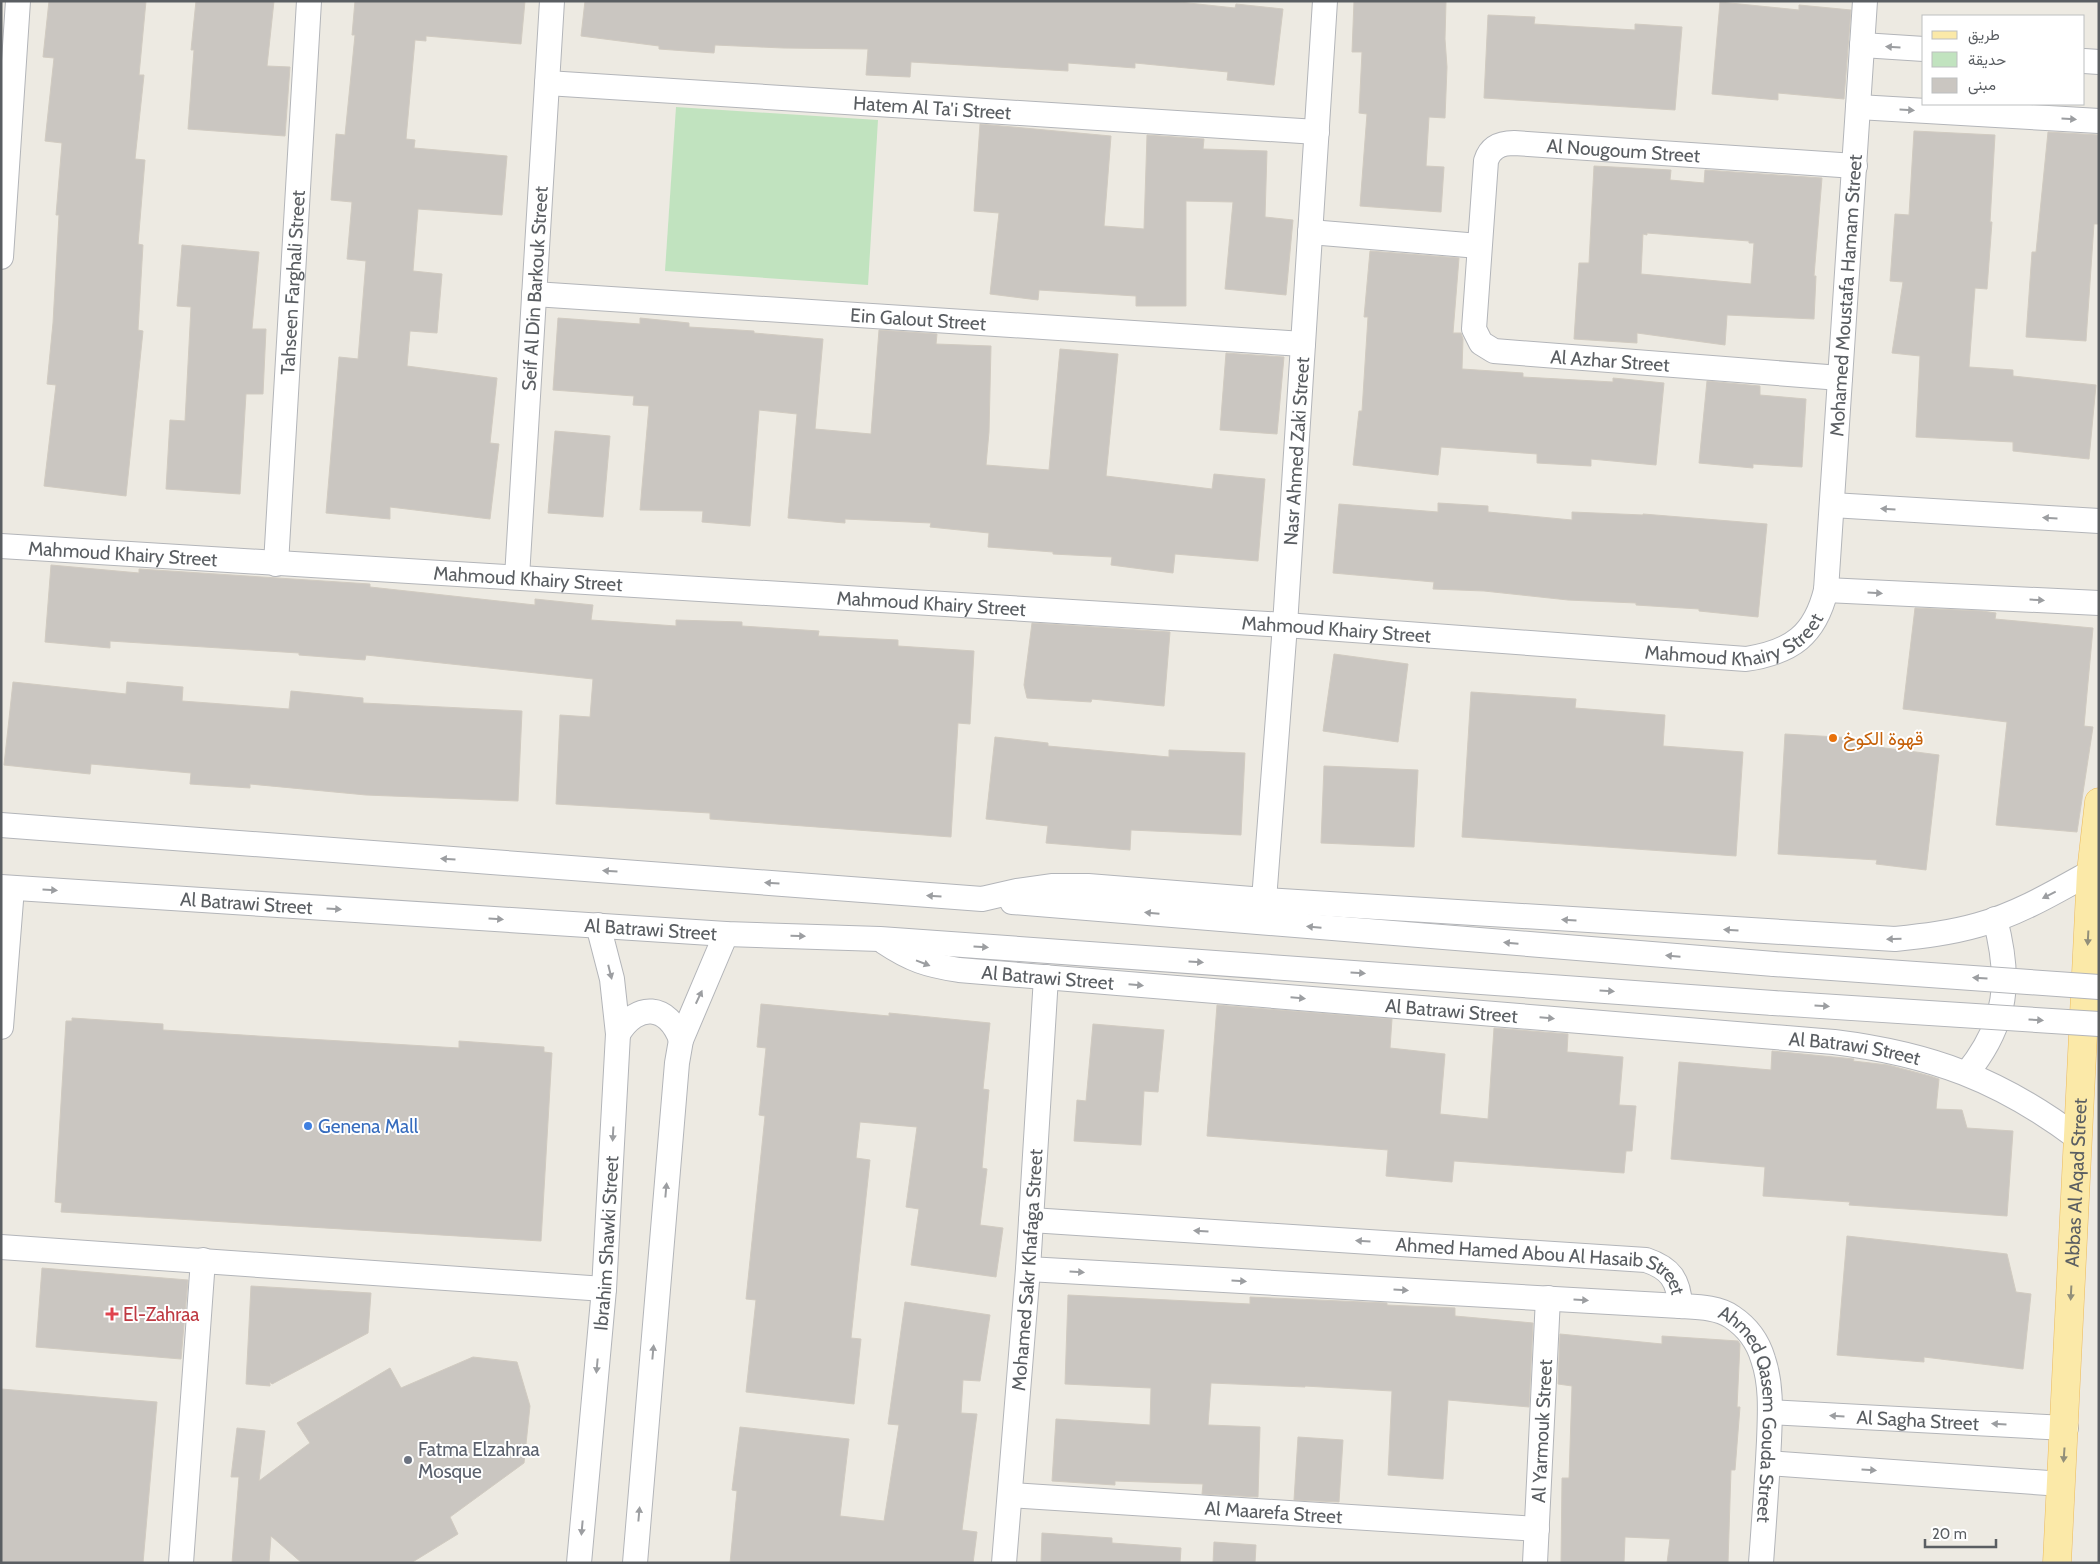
<svg xmlns="http://www.w3.org/2000/svg" width="2100" height="1564" font-family="Cabin,Vazirmatn,sans-serif">
<rect width="100%" height="100%" fill="#edeae2"/>
<path fill="#c1e3bf" d="M 676,107 L 878,120 L 868,285 L 665,271 Z"/>
<path fill="#cac6c1" stroke="#d1cbc1" fill-rule="evenodd" d="M 49,1 L 146,1 L 139,75 L 144,75 L 135,159 L 145,160 L 138,244 L 143,245 L 138,330 L 143,331 L 126,496 L 44,486 L 56,385 L 47,384 L 53,323 L 59,215 L 56,215 L 62,143 L 45,141 L 54,58 L 43,57 Z
M 196,1 L 274,1 L 267,66 L 290,67 L 285,136 L 188,129 L 194,50 L 191,50 Z
M 355,1 L 525,1 L 521,44 L 426,36 L 426,41 L 415,40 L 406,139 L 415,140 L 414,148 L 507,156 L 502,215 L 418,209 L 413,271 L 442,274 L 437,333 L 410,331 L 407,366 L 497,378 L 490,443 L 499,444 L 490,519 L 390,507 L 390,519 L 326,513 L 339,357 L 358,359 L 366,261 L 347,259 L 352,202 L 331,200 L 336,134 L 345,135 L 355,35 L 352,35 Z
M 585,1 L 1170,1 L 1235,8 L 1236,4 L 1283,9 L 1274,85 L 1227,80 L 1228,72 L 1135,63 L 1135,68 L 1068,63 L 1068,71 L 911,62 L 910,77 L 866,75 L 868,49 L 783,48 L 715,45 L 714,53 L 659,49 L 659,46 L 581,36 Z
M 1354,1 L 1446,1 L 1445,39 L 1447,67 L 1445,118 L 1429,117 L 1426,166 L 1444,167 L 1441,212 L 1360,206 L 1367,114 L 1359,113 L 1362,52 L 1352,52 Z
M 1720,2 L 1799,10 L 1799,5 L 1851,10 L 1844,99 L 1778,93 L 1778,100 L 1712,94 Z
M 1488,15 L 1535,17 L 1534,24 L 1635,30 L 1635,24 L 1682,27 L 1675,110 L 1484,98 Z
M 980,124 L 1111,136 L 1104,226 L 1144,229 L 1147,135 L 1204,139 L 1203,149 L 1267,151 L 1265,217 L 1293,220 L 1286,295 L 1225,289 L 1233,202 L 1186,201 L 1186,306 L 1136,306 L 1136,296 L 1039,290 L 1038,300 L 990,294 L 999,213 L 974,211 Z
M 1914,131 L 1995,135 L 1990,222 L 1992,222 L 1987,289 L 1975,288 L 1969,367 L 2013,370 L 2013,376 L 2096,385 L 2089,459 L 2013,451 L 2013,442 L 1916,437 L 1920,356 L 1892,353 L 1903,282 L 1890,281 L 1895,214 L 1909,215 Z
M 2048,132 L 2099,135 L 2099,224 L 2094,224 L 2086,341 L 2026,337 L 2032,252 L 2036,252 Z
M 1594,166 L 1671,170 L 1670,180 L 1704,183 L 1705,170 L 1822,178 L 1814,276 L 1816,276 L 1814,319 L 1727,315 L 1725,345 L 1637,333 L 1637,343 L 1574,339 L 1579,263 L 1589,263 ZM 1647,233 L 1749,241 L 1749,243 L 1754,243 L 1751,284 L 1641,274 L 1643,234 L 1647,235 Z
M 182,245 L 259,252 L 252,329 L 266,329 L 263,394 L 246,394 L 240,494 L 166,489 L 170,420 L 185,421 L 191,307 L 177,306 Z
M 1370,251 L 1459,258 L 1453,333 L 1461,333 L 1463,339 L 1462,369 L 1523,373 L 1523,377 L 1613,382 L 1613,378 L 1664,383 L 1656,465 L 1591,459 L 1591,466 L 1537,463 L 1537,454 L 1441,447 L 1438,475 L 1353,465 L 1359,411 L 1362,411 L 1368,317 L 1364,317 Z
M 558,318 L 640,324 L 640,318 L 689,323 L 689,327 L 754,331 L 754,333 L 823,339 L 815,429 L 871,434 L 879,330 L 937,334 L 936,344 L 991,346 L 989,432 L 986,465 L 1049,470 L 1060,349 L 1118,354 L 1106,476 L 1212,489 L 1214,474 L 1265,479 L 1258,561 L 1175,554 L 1173,573 L 1111,565 L 1112,557 L 1053,554 L 1053,552 L 988,547 L 989,533 L 930,527 L 931,523 L 845,519 L 845,523 L 788,518 L 797,414 L 759,410 L 750,526 L 702,522 L 703,511 L 640,510 L 649,406 L 633,405 L 634,396 L 553,390 Z
M 1226,353 L 1284,357 L 1277,434 L 1220,430 Z
M 1707,381 L 1760,386 L 1760,395 L 1806,399 L 1802,467 L 1753,464 L 1753,468 L 1699,463 Z
M 555,431 L 610,436 L 603,517 L 548,513 Z
M 1438,503 L 1488,506 L 1488,512 L 1572,520 L 1572,512 L 1643,515 L 1643,514 L 1767,524 L 1758,617 L 1699,611 L 1699,609 L 1636,605 L 1636,603 L 1568,600 L 1484,591 L 1433,589 L 1434,582 L 1333,573 L 1339,504 L 1438,512 Z
M 51,565 L 139,573 L 139,569 L 370,584 L 370,587 L 535,605 L 535,599 L 593,605 L 591,620 L 676,626 L 676,620 L 742,622 L 742,626 L 819,631 L 818,636 L 898,640 L 898,646 L 974,651 L 970,724 L 958,723 L 951,837 L 710,819 L 710,813 L 556,804 L 560,715 L 590,717 L 593,679 L 366,655 L 365,660 L 299,655 L 299,653 L 110,641 L 110,648 L 45,642 Z
M 1915,608 L 1982,611 L 1996,613 L 1995,619 L 2093,628 L 2084,726 L 2093,727 L 2077,832 L 1996,825 L 2007,722 L 1903,709 Z
M 1032,623 L 1170,632 L 1164,706 L 1092,699 L 1091,702 L 1027,698 L 1024,685 Z
M 1334,654 L 1408,664 L 1398,742 L 1323,731 Z
M 13,682 L 126,694 L 127,682 L 183,687 L 182,701 L 289,709 L 291,691 L 363,698 L 363,703 L 522,711 L 518,801 L 366,795 L 250,784 L 250,788 L 190,784 L 191,773 L 91,764 L 90,774 L 4,765 Z
M 1471,692 L 1576,699 L 1575,708 L 1665,715 L 1663,746 L 1743,752 L 1736,856 L 1462,837 Z
M 1785,734 L 1871,739 L 1870,746 L 1939,755 L 1926,870 L 1876,864 L 1877,860 L 1778,854 Z
M 995,737 L 1048,743 L 1048,746 L 1169,757 L 1169,750 L 1245,753 L 1241,835 L 1131,830 L 1130,850 L 1046,843 L 1048,826 L 986,819 Z
M 1324,766 L 1418,770 L 1414,847 L 1321,843 Z
M 761,1004 L 889,1016 L 889,1013 L 990,1023 L 983,1089 L 989,1090 L 982,1168 L 987,1169 L 980,1225 L 1003,1228 L 996,1277 L 911,1265 L 919,1209 L 906,1207 L 917,1127 L 860,1122 L 856,1158 L 870,1160 L 851,1338 L 861,1339 L 854,1404 L 746,1392 L 756,1300 L 746,1299 L 765,1116 L 759,1115 L 766,1048 L 757,1047 Z
M 1217,1005 L 1392,1019 L 1390,1048 L 1445,1054 L 1440,1114 L 1488,1119 L 1494,1028 L 1568,1034 L 1567,1052 L 1623,1057 L 1619,1105 L 1636,1106 L 1632,1151 L 1626,1151 L 1624,1173 L 1454,1161 L 1452,1182 L 1386,1176 L 1388,1150 L 1207,1136 Z
M 72,1018 L 163,1024 L 163,1030 L 274,1037 L 459,1048 L 459,1041 L 544,1047 L 544,1052 L 552,1053 L 541,1241 L 61,1212 L 62,1203 L 55,1202 L 66,1021 L 72,1021 Z
M 1093,1024 L 1164,1030 L 1158,1092 L 1144,1091 L 1141,1145 L 1074,1141 L 1077,1100 L 1086,1101 Z
M 1772,1051 L 1854,1059 L 1853,1061 L 1888,1065 L 1930,1076 L 1939,1079 L 1936,1109 L 1962,1110 L 1967,1128 L 2013,1131 L 2007,1216 L 1849,1205 L 1850,1202 L 1763,1196 L 1765,1167 L 1671,1159 L 1679,1062 L 1771,1070 Z
M 1847,1236 L 2007,1254 L 2016,1292 L 2031,1294 L 2023,1369 L 1924,1357 L 1924,1362 L 1837,1355 Z
M 42,1268 L 188,1280 L 181,1359 L 36,1347 Z
M 251,1286 L 371,1293 L 368,1333 L 272,1384 L 270,1382 L 270,1386 L 246,1384 Z
M 1068,1295 L 1250,1304 L 1250,1297 L 1387,1303 L 1387,1305 L 1455,1308 L 1455,1316 L 1533,1323 L 1529,1407 L 1448,1400 L 1443,1479 L 1388,1475 L 1392,1391 L 1305,1386 L 1305,1387 L 1211,1383 L 1208,1425 L 1260,1427 L 1258,1497 L 1202,1494 L 1203,1484 L 1115,1481 L 1115,1485 L 1052,1481 L 1056,1419 L 1150,1425 L 1151,1388 L 1065,1384 Z
M 905,1302 L 990,1315 L 980,1381 L 963,1380 L 961,1413 L 977,1414 L 962,1530 L 977,1532 L 973,1563 L 730,1563 L 737,1491 L 732,1490 L 740,1427 L 849,1439 L 840,1516 L 884,1521 L 899,1425 L 888,1424 Z
M 1560,1334 L 1662,1344 L 1662,1336 L 1738,1341 L 1740,1344 L 1737,1407 L 1740,1407 L 1735,1470 L 1731,1470 L 1728,1563 L 1667,1563 L 1670,1539 L 1625,1537 L 1624,1563 L 1561,1563 L 1562,1478 L 1569,1478 L 1572,1386 L 1558,1384 Z
M 473,1357 L 517,1362 L 530,1406 L 524,1463 L 450,1517 L 458,1534 L 411,1563 L 302,1563 L 271,1536 L 269,1563 L 232,1563 L 239,1477 L 231,1477 L 237,1428 L 265,1431 L 259,1481 L 310,1443 L 297,1423 L 390,1368 L 401,1388 Z
M 1,1389 L 157,1402 L 143,1563 L 1,1563 Z
M 1298,1437 L 1343,1440 L 1339,1502 L 1294,1500 Z
M 1042,1533 L 1112,1538 L 1112,1543 L 1181,1548 L 1180,1563 L 1041,1563 Z
M 1214,1542 L 1256,1545 L 1255,1563 L 1213,1563 Z"/>
<g fill="none" stroke-linecap="round" stroke-linejoin="round">
<defs>
<g id="minor">
<path d="M 1862,45 L 1924,49"/>
<path d="M 2084,61 L 2099,62"/>
<path id="s1" d="M 547,83 L 1317,132"/>
<path d="M 1858,107 L 2099,121"/>
<path d="M 1310,232 L 1479,246"/>
<path d="M 1,257 L 18,1"/>
<path id="s2" d="M 534,294 L 1303,344"/>
<path id="s3" d="M 1840,378 L 1494,351 L 1481,343 L 1474,329 L 1486,161 C 1490,148 1500,143 1514,143 L 1855,166"/>
<path d="M 1832,505 L 2099,521"/>
<path id="s4" d="M 1,546 L 1285,625 L 1746,659 C 1792,652 1815,635 1826,590 L 1865,1"/>
<path id="s5" d="M 276,564 L 309,1"/>
<path id="s6" d="M 517,577 L 552,1"/>
<path d="M 1826,590 L 2099,603"/>
<path d="M 1,825 L 982,899 L 1017,891 L 1053,886 L 1088,886 L 1264,900 L 1895,939 C 1923,936 1950,933 1978,925 C 2018,914 2055,892 2091,872"/>
<path id="s7" d="M 1,887 L 726,934 L 880,939 L 1773,1003"/>
<path id="s8" d="M 1264,900 L 1285,625 L 1325,1"/>
<path d="M 1012,902 L 1774,964"/>
<path id="s9" d="M 884,942 C 911,960 927,965 959,970 L 1834,1042 C 1931,1054 2001,1080 2079,1139"/>
<path d="M 1,1027 L 12,888"/>
<path d="M 618,1034 C 637,1002 668,1004 681,1040"/>
<path d="M 1967,1073 C 2008,1022 2011,980 1995,919"/>
<path id="s10" d="M 1031,1220 L 1646,1260 C 1670,1268 1679,1280 1680,1306"/>
<path d="M 1,1247 L 604,1289"/>
<path id="s11" d="M 1028,1269 L 1680,1306 C 1697,1307 1718,1307 1732,1317 C 1747,1327 1758,1342 1763,1359 C 1772,1385 1770,1414 1769,1441 C 1767,1482 1764,1522 1761,1563"/>
<path id="s12" d="M 1770,1412 L 2066,1428"/>
<path d="M 1768,1463 L 2062,1484"/>
<path id="s13" d="M 1010,1495 L 1537,1529"/>
<path d="M 181,1563 L 203,1260"/>
<path id="s14" d="M 579,1563 L 604,1289 L 618,1034 L 612,979 L 598,925"/>
<path d="M 635,1563 L 677,1063 L 681,1040 L 726,934"/>
<path id="s15" d="M 1004,1563 L 1028,1269 L 1046,977"/>
<path id="s16" d="M 1535,1563 L 1548,1298"/>
</g>
<g id="major">
<path id="s17" d="M 2057,1563 L 2091,872 L 2099,802"/>
</g>
</defs>
<use href="#minor" stroke="#b3b5b9" stroke-width="26"/>
<use href="#major" stroke="#ebba5d" stroke-width="29"/>
<use href="#minor" stroke="#fff" stroke-width="24"/>
<use href="#major" stroke="#fbe9a8" stroke-width="28"/>
<defs>
<path id="minor-bridge" d="M 1774,964 L 2099,987
M 1773,1003 L 2099,1024"/>
</defs>
<use href="#minor-bridge" stroke="#b3b5b9" stroke-width="26" stroke-linecap="butt"/>
<use href="#minor-bridge" stroke="#fff" stroke-width="24"/>
</g>
<defs><path id="oneway-solid" d="M-6-.8H1V-3.2L6.5 0L1 3.2V.8H-6Z" transform="scale(1.25)"/></defs>
<g fill="#9c9ea1">
<use href="#oneway-solid" transform="translate(1893 47) rotate(-176)"/>
<use href="#oneway-solid" transform="translate(1907 110) rotate(3)"/>
<use href="#oneway-solid" transform="translate(2069 119) rotate(3)"/>
<use href="#oneway-solid" transform="translate(1888 509) rotate(-177)"/>
<use href="#oneway-solid" transform="translate(2050 518) rotate(-177)"/>
<use href="#oneway-solid" transform="translate(1875 593) rotate(3)"/>
<use href="#oneway-solid" transform="translate(2037 600) rotate(3)"/>
<use href="#oneway-solid" transform="translate(448 859) rotate(-176)"/>
<use href="#oneway-solid" transform="translate(610 871) rotate(-176)"/>
<use href="#oneway-solid" transform="translate(772 883) rotate(-176)"/>
<use href="#oneway-solid" transform="translate(50 890) rotate(3)"/>
<use href="#oneway-solid" transform="translate(2049 895) rotate(153)"/>
<use href="#oneway-solid" transform="translate(934 896) rotate(-176)"/>
<use href="#oneway-solid" transform="translate(334 909) rotate(4)"/>
<use href="#oneway-solid" transform="translate(1152 913) rotate(-175)"/>
<use href="#oneway-solid" transform="translate(496 919) rotate(4)"/>
<use href="#oneway-solid" transform="translate(1569 920) rotate(-176)"/>
<use href="#oneway-solid" transform="translate(1314 927) rotate(-175)"/>
<use href="#oneway-solid" transform="translate(1731 930) rotate(-176)"/>
<use href="#oneway-solid" transform="translate(798 936) rotate(2)"/>
<use href="#oneway-solid" transform="translate(1894 939) rotate(178)"/>
<use href="#oneway-solid" transform="translate(1511 943) rotate(-175)"/>
<use href="#oneway-solid" transform="translate(981 947) rotate(4)"/>
<use href="#oneway-solid" transform="translate(1673 956) rotate(-175)"/>
<use href="#oneway-solid" transform="translate(1196 962) rotate(4)"/>
<use href="#oneway-solid" transform="translate(923 963) rotate(21)"/>
<use href="#oneway-solid" transform="translate(610 972) rotate(76)"/>
<use href="#oneway-solid" transform="translate(1358 973) rotate(4)"/>
<use href="#oneway-solid" transform="translate(1980 978) rotate(-176)"/>
<use href="#oneway-solid" transform="translate(1136 985) rotate(5)"/>
<use href="#oneway-solid" transform="translate(1607 991) rotate(4)"/>
<use href="#oneway-solid" transform="translate(699 997) rotate(-65)"/>
<use href="#oneway-solid" transform="translate(1298 998) rotate(5)"/>
<use href="#oneway-solid" transform="translate(1822 1006) rotate(4)"/>
<use href="#oneway-solid" transform="translate(1547 1018) rotate(5)"/>
<use href="#oneway-solid" transform="translate(2036 1020) rotate(4)"/>
<use href="#oneway-solid" transform="translate(613 1134) rotate(93)"/>
<use href="#oneway-solid" transform="translate(666 1190) rotate(-85)"/>
<use href="#oneway-solid" transform="translate(1201 1231) rotate(-176)"/>
<use href="#oneway-solid" transform="translate(1363 1241) rotate(-176)"/>
<use href="#oneway-solid" transform="translate(1077 1272) rotate(3)"/>
<use href="#oneway-solid" transform="translate(1239 1281) rotate(3)"/>
<use href="#oneway-solid" transform="translate(1401 1290) rotate(3)"/>
<use href="#oneway-solid" transform="translate(1581 1300) rotate(3)"/>
<use href="#oneway-solid" transform="translate(653 1352) rotate(-85)"/>
<use href="#oneway-solid" transform="translate(597 1366) rotate(95)"/>
<use href="#oneway-solid" transform="translate(1837 1416) rotate(-177)"/>
<use href="#oneway-solid" transform="translate(1999 1424) rotate(-177)"/>
<use href="#oneway-solid" transform="translate(1869 1470) rotate(4)"/>
<use href="#oneway-solid" transform="translate(639 1514) rotate(-85)"/>
<use href="#oneway-solid" transform="translate(582 1528) rotate(95)"/>
</g>
<g fill="#928f7a">
<use href="#oneway-solid" transform="translate(2088 938) rotate(93)"/>
<use href="#oneway-solid" transform="translate(2071 1293) rotate(93)"/>
<use href="#oneway-solid" transform="translate(2064 1455) rotate(94)"/>
</g>
<circle fill="#e8710a" stroke="#fff" stroke-width="2" cx="1833" cy="738" r="5"/>
<circle fill="#3f7fe0" stroke="#fff" stroke-width="2" cx="308" cy="1126" r="5"/>
<path fill="#e0444e" stroke="#fff" stroke-width="2" d="M109.5 1306.5h5v5h5v5h-5v5h-5v-5h-5v-5h5z"/>
<circle fill="#6b7280" stroke="#fff" stroke-width="2" cx="408" cy="1460" r="5"/>
<g text-anchor="middle" dominant-baseline="central" stroke-width="4" stroke-linejoin="round" paint-order="stroke">
<g font-size="19" fill="#5a5e62" stroke="#fff">
<text stroke="none"><textPath href="#s1" startOffset="386">Hatem Al Ta'i Street</textPath></text>
<text stroke="none"><textPath href="#s3" startOffset="692">Al Nougoum Street</textPath></text>
<text stroke="none"><textPath href="#s5" startOffset="282">Tahseen Farghali Street</textPath></text>
<text stroke="none"><textPath href="#s6" startOffset="289">Seif Al Din Barkouk Street</textPath></text>
<text stroke="none"><textPath href="#s4" startOffset="2158">Mohamed Moustafa Hamam Street</textPath></text>
<text stroke="none"><textPath href="#s2" startOffset="385">Ein Galout Street</textPath></text>
<text transform="translate(1610 361) rotate(4)">Al Azhar Street</text>
<text stroke="none"><textPath href="#s8" startOffset="450">Nasr Ahmed Zaki Street</textPath></text>
<text stroke="none"><textPath href="#s4" startOffset="122">Mahmoud Khairy Street</textPath></text>
<text stroke="none"><textPath href="#s4" startOffset="528">Mahmoud Khairy Street</textPath></text>
<text stroke="none"><textPath href="#s4" startOffset="932">Mahmoud Khairy Street</textPath></text>
<text stroke="none"><textPath href="#s4" startOffset="1338">Mahmoud Khairy Street</textPath></text>
<text stroke="none"><textPath href="#s4" startOffset="1742">Mahmoud Khairy Street</textPath></text>
<text stroke="none"><textPath href="#s7" startOffset="246">Al Batrawi Street</textPath></text>
<text stroke="none"><textPath href="#s7" startOffset="651">Al Batrawi Street</textPath></text>
<text stroke="none"><textPath href="#s9" startOffset="170">Al Batrawi Street</textPath></text>
<text stroke="none"><textPath href="#s9" startOffset="575">Al Batrawi Street</textPath></text>
<text stroke="none"><textPath href="#s9" startOffset="980">Al Batrawi Street</textPath></text>
<text stroke="none"><textPath href="#s17" startOffset="381">Abbas Al Aqad Street</textPath></text>
<text stroke="none"><textPath href="#s14" startOffset="321">Ibrahim Shawki Street</textPath></text>
<text stroke="none"><textPath href="#s15" startOffset="294">Mohamed Sakr Khafaga Street</textPath></text>
<text stroke="none"><textPath href="#s10" startOffset="516">Ahmed Hamed Abou Al Hasaib Street</textPath></text>
<text stroke="none"><textPath href="#s12" startOffset="148">Al Sagha Street</textPath></text>
<text stroke="none"><textPath href="#s11" startOffset="809">Ahmed Qasem Gouda Street</textPath></text>
<text stroke="none"><textPath href="#s16" startOffset="132">Al Yarmouk Street</textPath></text>
<text stroke="none"><textPath href="#s13" startOffset="264">Al Maarefa Street</textPath></text>
</g>
<g font-size="19" fill="#c56008" stroke="#fff" text-anchor="start">
<text x="1843" y="738">قهوة الكوخ</text>
</g>
<g font-size="19" fill="#366cbe" stroke="#fff" text-anchor="start">
<text x="318" y="1126">Genena Mall</text>
</g>
<g font-size="19" fill="#be3a42" stroke="#fff" text-anchor="start">
<text x="123" y="1314">El-Zahraa</text>
</g>
<g font-size="19" fill="#5b616d" stroke="#fff" text-anchor="start">
<text x="418" y="1449">Fatma Elzahraa<tspan x="418" dy="22">Mosque</tspan></text>
</g>
</g>
<rect width="2100" height="1564" fill="none" stroke="#5a5e62" stroke-width="5"/>
<rect x="1922" y="15" width="162" height="90" fill="#ffffff" stroke="#bdbfc0"/>
<rect x="1932" y="31" width="25" height="8" fill="#fbe9a8" stroke="#bdbfc0"/>
<text x="1968" y="40" font-size="15" fill="#5a5e62">طريق</text>
<rect x="1932" y="52" width="25" height="15" fill="#c1e3bf" stroke="#bdbfc0"/>
<text x="1968" y="65" font-size="15" fill="#5a5e62">حديقة</text>
<rect x="1932" y="78" width="25" height="15" fill="#cac6c1" stroke="#bdbfc0"/>
<text x="1968" y="90" font-size="15" fill="#5a5e62">مبنى</text>
<path d="M1925 1539v8h71v-8" fill="none" stroke="#5a5e62" stroke-width="2.5"/>
<text x="1932" y="1539" font-size="15" fill="#5a5e62" stroke="#ffffff" stroke-width="4" paint-order="stroke">20 m</text>
</svg>
